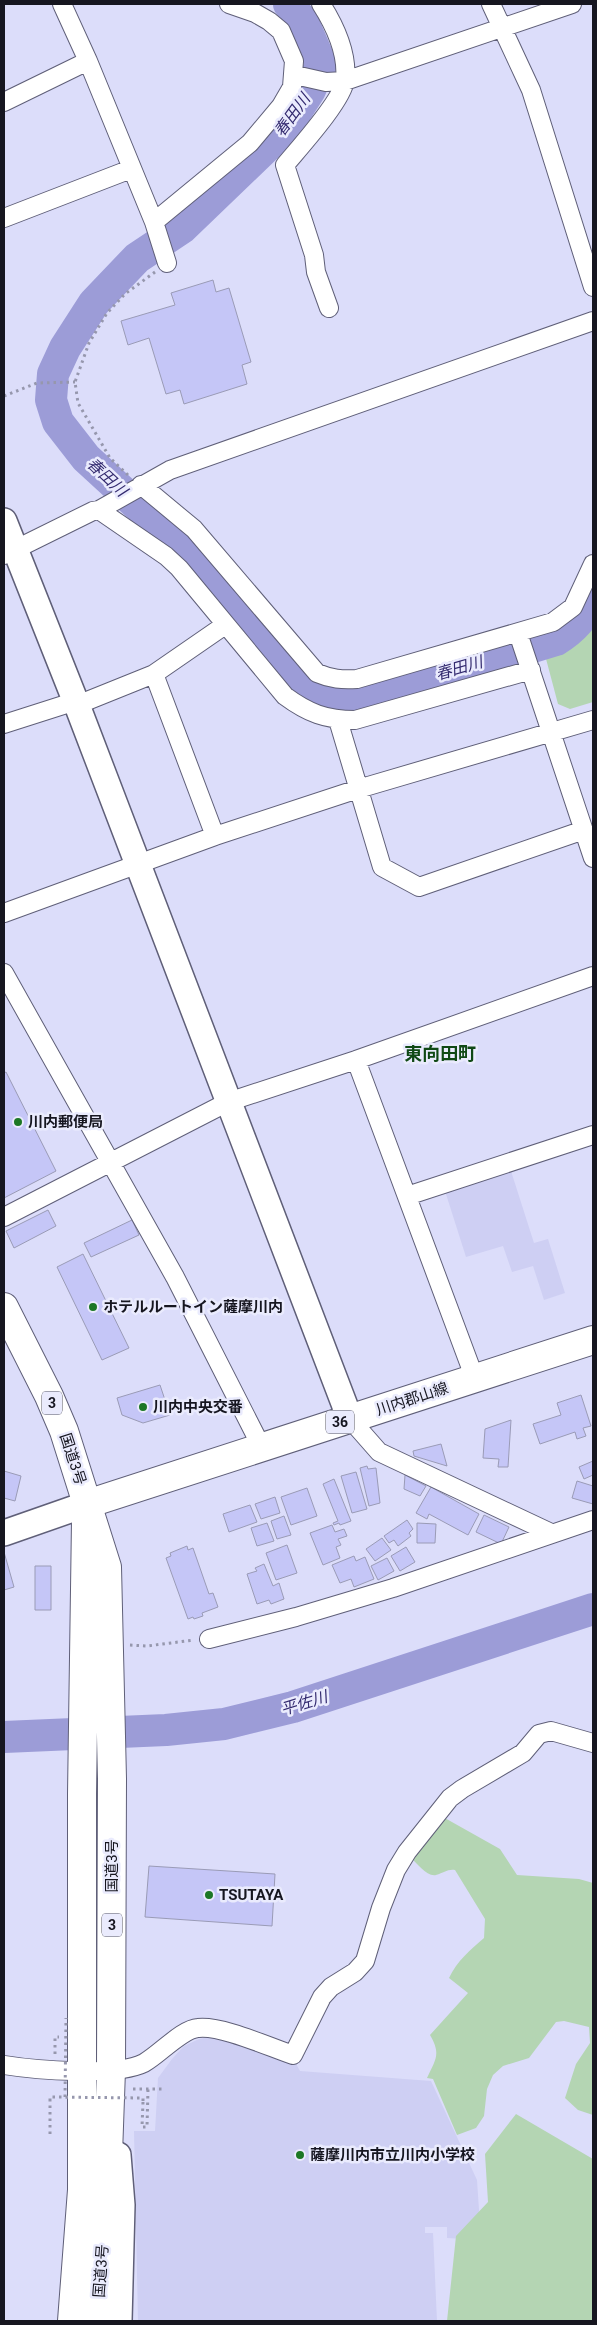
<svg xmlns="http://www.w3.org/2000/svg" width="597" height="2325" font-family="Roboto,'Noto Sans JP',sans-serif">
<rect width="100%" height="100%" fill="#dcddfa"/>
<path fill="#cecff3" d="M 511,1171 L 534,1243 L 548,1239 L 565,1293 L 544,1300 L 533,1266 L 512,1272 L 503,1246 L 466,1257 L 445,1191 Z
M 218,2035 L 295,2062 L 300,2071 L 431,2081 L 477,2180 L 481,2240 L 447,2238 L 447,2227 L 425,2227 L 425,2233 L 433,2233 L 437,2321 L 138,2321 L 134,2131 L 155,2131 L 158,2078 L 172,2059 L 184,2046 L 199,2039 Z"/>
<path fill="#b4d5b3" d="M 593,628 L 593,702 L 570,709 L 558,704 L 545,655 L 577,644 Z
M 443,1817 L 500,1849 L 517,1875 L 579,1879 L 593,1883 L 593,2115 L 578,2110 L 565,2098 L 576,2064 L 590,2043 L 589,2027 L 564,2021 L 556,2022 L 529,2058 L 503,2066 L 493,2075 L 487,2089 L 484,2116 L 476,2128 L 457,2135 L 433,2079 L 427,2078 C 436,2059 441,2054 430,2035 L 468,1993 L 449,1978 C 457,1961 470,1950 484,1938 L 485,1919 L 455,1870 C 447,1869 444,1873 436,1875 C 427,1877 417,1863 410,1857 Z
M 516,2114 L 593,2159 L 593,2321 L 447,2321 L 456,2236 L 488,2202 L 485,2154 Z"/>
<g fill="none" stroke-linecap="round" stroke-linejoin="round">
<path stroke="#9c9cd7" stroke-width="32" d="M 289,4 L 303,22 L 321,64 L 310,90 L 285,129 L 182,228 L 137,258 L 94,303 L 65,348 L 53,374 L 51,400 L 58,422 L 86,458 L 217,578 L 310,691 L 350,699 L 387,691 L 556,640 C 574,629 584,617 593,598
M 4,1737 L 166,1730 L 224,1724 L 293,1707 L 593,1609"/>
</g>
<path fill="#c5c6f7" stroke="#9a9bb6" d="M 213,280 L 216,292 L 229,288 L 251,362 L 242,365 L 247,384 L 184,404 L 180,390 L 166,394 L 149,338 L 128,345 L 121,321 L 175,305 L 171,293 Z
M 6,1072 L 56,1171 L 4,1198 L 4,1073 Z
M 48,1210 L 56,1226 L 14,1248 L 6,1231 Z
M 132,1220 L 139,1235 L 91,1257 L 84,1243 Z
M 83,1254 L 129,1348 L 102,1360 L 57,1267 Z
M 160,1385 L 170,1415 L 143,1423 L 122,1415 L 117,1398 Z
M 581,1395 L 591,1426 L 583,1428 L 586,1436 L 577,1439 L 575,1432 L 540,1444 L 533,1424 L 561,1415 L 557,1403 Z
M 511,1420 L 508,1467 L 498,1467 L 499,1459 L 483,1458 L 485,1429 Z
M 441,1444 L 447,1466 L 414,1456 L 413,1451 Z
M 593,1461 L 593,1475 L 584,1479 L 579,1467 Z
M 367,1466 L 368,1469 L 376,1468 L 380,1503 L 369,1506 L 360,1468 Z
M 4,1471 L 21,1476 L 15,1501 L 4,1498 Z
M 356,1472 L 367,1509 L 352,1513 L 341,1476 Z
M 405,1475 L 426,1486 L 420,1496 L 404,1489 Z
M 334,1479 L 351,1521 L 340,1525 L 339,1523 L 334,1525 L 333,1523 L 338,1521 L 323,1484 Z
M 577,1481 L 593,1486 L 593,1504 L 572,1498 Z
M 431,1487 L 479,1514 L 468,1535 L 429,1514 L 427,1519 L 416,1513 Z
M 307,1488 L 317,1516 L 291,1525 L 281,1497 Z
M 275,1497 L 280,1513 L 261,1519 L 255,1504 Z
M 250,1505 L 257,1522 L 229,1532 L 223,1514 Z
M 484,1515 L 509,1527 L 501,1544 L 476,1532 Z
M 284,1516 L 291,1535 L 277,1539 L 271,1521 Z
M 407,1520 L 413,1529 L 409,1533 L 411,1536 L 398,1546 L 394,1540 L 389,1543 L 384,1536 Z
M 267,1523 L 274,1541 L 257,1546 L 251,1528 Z
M 417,1523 L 436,1524 L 435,1543 L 417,1543 Z
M 332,1525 L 335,1532 L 344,1529 L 347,1536 L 338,1539 L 341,1545 L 336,1547 L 340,1558 L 323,1565 L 310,1533 Z
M 382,1538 L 391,1550 L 375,1561 L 366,1549 Z
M 287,1545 L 297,1573 L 276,1580 L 266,1553 Z
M 187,1546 L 188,1550 L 193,1548 L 209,1594 L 213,1593 L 218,1607 L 202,1613 L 203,1616 L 194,1619 L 193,1617 L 188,1619 L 166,1558 L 171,1556 L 170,1553 Z
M 406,1547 L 415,1562 L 400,1571 L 391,1556 Z
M 4,1552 L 14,1587 L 4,1590 Z
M 354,1556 L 356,1561 L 365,1557 L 374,1579 L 354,1587 L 351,1579 L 340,1583 L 332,1565 Z
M 387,1558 L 394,1571 L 378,1580 L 371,1566 Z
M 264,1564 L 273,1586 L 279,1583 L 284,1599 L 271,1604 L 269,1600 L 257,1604 L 247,1574 L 257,1571 L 255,1568 Z
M 35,1566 L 51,1566 L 51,1610 L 35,1610 Z
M 149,1866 L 275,1874 L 272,1926 L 145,1917 Z"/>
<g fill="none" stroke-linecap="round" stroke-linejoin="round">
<defs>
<path id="street" d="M 62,4 L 88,61 L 154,222 L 167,263
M 321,4 C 335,26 348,53 345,80 C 343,100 299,148 285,165 L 314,255 L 316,272 L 329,308
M 491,4 L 531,90 L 593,287
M 295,75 L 326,82 L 345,81 L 572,4
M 4,102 L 88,61
M 4,218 L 131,169
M 154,222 L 250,143 L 281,106 L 292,87 L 294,61 L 281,31 L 269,21 L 255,13 L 229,4
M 141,485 L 194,529 L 317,673 C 331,679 342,680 357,679 L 553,622 L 573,607 L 593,564
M 99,510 L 166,556 L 179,568 L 285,696 C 308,713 326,720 355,720 L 531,670
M 4,555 L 93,511 L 99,510 L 170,470 L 593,321
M 518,633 L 593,858
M 154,674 L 215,836
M 77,705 L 154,674 L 225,625
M 338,720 L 382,867 L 419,887 L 584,830
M 4,724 L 76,701
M 4,913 L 215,836 L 358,789 L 593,720
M 4,973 L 175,1277 L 262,1448
M 356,1060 L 475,1379
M 407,1196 L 593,1135
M 4,1217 L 228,1102 L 356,1060 L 593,976
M 350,1419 L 379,1452 L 551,1533
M 209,1639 L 296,1617 L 393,1588 L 593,1520
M 4,2065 C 35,2070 116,2077 144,2063 C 160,2054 182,2029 198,2028 C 221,2025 269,2047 293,2055 L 322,1997 L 331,1987 L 355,1972 L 365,1961 L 381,1908 L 396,1870 L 407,1852 L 450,1798 L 462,1789 L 523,1753 L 539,1734 L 551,1731 L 593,1743"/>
<path id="secondary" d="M 4,521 L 77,705 L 350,1419
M 4,1533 L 87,1504
M 118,2155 L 122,2205 L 119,2321"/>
<path id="primary" d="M 87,1504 L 593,1340"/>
<path id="highway" d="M 4,1307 L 49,1396 L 64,1431 L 107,1567 L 112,1779 L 111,2070 L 106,2210 L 98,2321
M 72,2321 L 82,2190 L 82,1794 L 86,1521"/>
</defs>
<use href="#street" stroke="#5f5f78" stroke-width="20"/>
<use href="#secondary" stroke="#5f5f78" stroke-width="28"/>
<use href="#primary" stroke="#5f5f78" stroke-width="30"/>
<use href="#highway" stroke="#5f5f78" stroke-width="30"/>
<path stroke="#9697ad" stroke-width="3" stroke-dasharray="2.5 4" stroke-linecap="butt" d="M 4,396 L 37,383 L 75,382
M 128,475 L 110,458 L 78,403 L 75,382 L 89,343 L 107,313 L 125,294 L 155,272
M 130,1645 L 147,1646 L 194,1640
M 55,2054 L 55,2037 L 59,2037
M 133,2089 L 164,2089
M 143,2102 L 142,2127 L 147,2127 L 148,2089
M 50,2134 L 50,2101"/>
<use href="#street" stroke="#fff" stroke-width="18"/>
<use href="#secondary" stroke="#fff" stroke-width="25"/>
<use href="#primary" stroke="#fff" stroke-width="28"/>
<use href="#highway" stroke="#fff" stroke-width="28"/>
<path stroke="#9697ad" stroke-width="3" stroke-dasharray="2.5 4" stroke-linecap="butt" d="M 65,2097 L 66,2018
M 50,2101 L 50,2097 L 143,2098 L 143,2102"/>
</g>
<g fill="#1c7725" stroke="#eaebfd" stroke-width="2">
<circle cx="18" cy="1122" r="5"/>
<circle cx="93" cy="1307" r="5"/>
<circle cx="143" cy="1407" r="5"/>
<circle cx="209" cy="1895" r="5"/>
<circle cx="300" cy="2155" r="5"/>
</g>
<g text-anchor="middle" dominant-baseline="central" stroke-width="5" stroke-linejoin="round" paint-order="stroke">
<g fill="#eaebfd" stroke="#565662" stroke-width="1">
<rect x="42" y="1391.5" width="20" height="23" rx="4"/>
<rect x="326" y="1410.5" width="28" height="23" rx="4"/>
<rect x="102" y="1913.5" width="20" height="23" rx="4"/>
</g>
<g font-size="14" font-weight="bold" fill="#161620">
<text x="52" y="1403">3</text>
<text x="340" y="1422">36</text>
<text x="112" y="1925">3</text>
</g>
<g font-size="15" font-weight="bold" fill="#161620" stroke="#eaebfd" text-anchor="start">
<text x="28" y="1122">川内郵便局</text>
<text x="103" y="1307">ホテルルートイン薩摩川内</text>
<text x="153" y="1407">川内中央交番</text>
<text x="219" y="1895">TSUTAYA</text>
<text x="310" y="2155">薩摩川内市立川内小学校</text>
</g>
<g font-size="15" fill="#161620" stroke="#eaebfd">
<text transform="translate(412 1399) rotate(-18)">川内郡山線</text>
<text transform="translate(73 1459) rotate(72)">国道3号</text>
<text transform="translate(112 1866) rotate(-90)">国道3号</text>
<text transform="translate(101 2271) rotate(-86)">国道3号</text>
</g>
<g font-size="16" font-style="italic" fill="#332a6f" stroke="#eaebfd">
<text transform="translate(292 115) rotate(-54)">春田川</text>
<text transform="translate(107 477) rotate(43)">春田川</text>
<text transform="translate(459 668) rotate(-16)">春田川</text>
<text transform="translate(304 1703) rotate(-17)">平佐川</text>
</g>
<g font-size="18" font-weight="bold" fill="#104915" stroke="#eaebfd">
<text x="440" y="1053">東向田町</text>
</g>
</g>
<rect width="597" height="2325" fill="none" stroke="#161620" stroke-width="10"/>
</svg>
